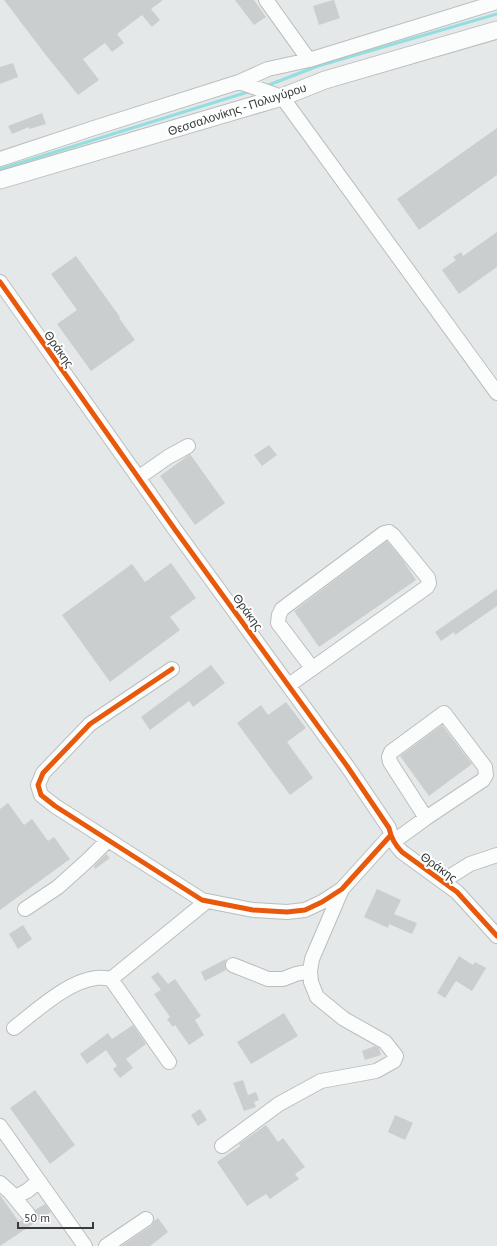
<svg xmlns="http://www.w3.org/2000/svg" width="497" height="1246" font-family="'PT Sans',sans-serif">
<rect width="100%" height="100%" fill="#e4e8e8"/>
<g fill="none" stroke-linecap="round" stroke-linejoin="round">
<path stroke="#94dedf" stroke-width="3" d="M 266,86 L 318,66 L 497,14
M 0,169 L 251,91"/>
</g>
<path fill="#cacece" d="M 4,0 L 163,0 L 151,9 L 160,20 L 152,27 L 142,15 L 117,34 L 124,43 L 112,52 L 105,43 L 83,59 L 99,80 L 78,95 L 45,54 Z
M 235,0 L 254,0 L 266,17 L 254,25 Z
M 333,0 L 334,0 L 340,18 L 319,25 L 313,6 Z
M 13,63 L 18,77 L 0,84 L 0,67 Z
M 42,113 L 46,124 L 29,129 L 29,127 L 12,134 L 8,126 Z
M 497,128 L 497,175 L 419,230 L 397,199 Z
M 497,232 L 497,267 L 459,294 L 442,270 L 456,260 L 453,257 L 461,252 L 463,256 Z
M 76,256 L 120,317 L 119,318 L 135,340 L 91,371 L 57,324 L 77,310 L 51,274 Z
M 269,445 L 277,455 L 262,466 L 254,455 Z
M 190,454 L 225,503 L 195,525 L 160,476 Z
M 387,541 L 402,559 L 416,580 L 319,647 L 294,611 Z
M 171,563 L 196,598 L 170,617 L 180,630 L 110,682 L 62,615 L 132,564 L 145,582 Z
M 497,589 L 497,606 L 455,635 L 454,632 L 441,641 L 435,632 Z
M 211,665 L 225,683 L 193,707 L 189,701 L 150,730 L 141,717 Z
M 286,702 L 306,728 L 287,742 L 313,778 L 290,795 L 237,723 L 261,705 L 268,715 Z
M 442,725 L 472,764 L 429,796 L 400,756 Z
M 8,803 L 24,825 L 32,819 L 48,841 L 54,837 L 70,859 L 0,910 L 0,809 Z
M 106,854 L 110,858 L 95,869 L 94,866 Z
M 377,889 L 401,900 L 394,914 L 417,923 L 412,934 L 389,924 L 388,928 L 364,917 Z
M 23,925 L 32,939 L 18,949 L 9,934 Z
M 459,956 L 473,965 L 475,962 L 486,968 L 472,991 L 456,981 L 445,998 L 437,993 Z
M 226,959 L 225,966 L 226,970 L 205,981 L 201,972 Z
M 158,972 L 168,984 L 175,979 L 201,1016 L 195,1020 L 204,1035 L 189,1045 L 175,1025 L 173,1027 L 167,1019 L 170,1017 L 154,994 L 161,990 L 151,977 Z
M 284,1013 L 298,1036 L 251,1064 L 237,1042 Z
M 133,1025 L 146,1044 L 126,1059 L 133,1068 L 120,1078 L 113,1069 L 117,1066 L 106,1050 L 87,1064 L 80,1054 L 108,1033 L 112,1039 Z
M 375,1046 L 379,1048 L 381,1055 L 365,1060 L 362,1051 Z
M 243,1080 L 248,1095 L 256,1092 L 259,1100 L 254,1102 L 256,1107 L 244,1111 L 233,1083 Z
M 35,1090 L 75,1145 L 50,1164 L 10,1108 Z
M 200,1109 L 207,1120 L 198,1126 L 191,1115 Z
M 395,1115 L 413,1123 L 405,1140 L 388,1132 Z
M 266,1125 L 278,1142 L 283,1138 L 305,1167 L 295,1174 L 299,1179 L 270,1199 L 266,1194 L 247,1206 L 217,1162 L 240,1146 L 239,1144 Z
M 0,1195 L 19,1222 L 22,1220 L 25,1222 L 29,1222 L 33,1221 L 36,1217 L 35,1210 L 45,1204 L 51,1212 L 0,1246 Z
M 158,1218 L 168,1232 L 150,1246 L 121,1246 L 151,1226 L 154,1221 Z"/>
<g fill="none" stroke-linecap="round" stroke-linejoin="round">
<defs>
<path id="minor" d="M 266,0 L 309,60
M 239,82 L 282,97 L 497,393
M 0,159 L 94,128 L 239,82 L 268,69 L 309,60 L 497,2
M 0,282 L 176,531 L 347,766 L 389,828 C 391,838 395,845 402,852 L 457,892 L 497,936
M 138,478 L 168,457 L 188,446
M 172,669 L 90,724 L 43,773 L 38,785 L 41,795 L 55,806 L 202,900 L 253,910 L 287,912 L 305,910 L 322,902 L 342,889 L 390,836
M 289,685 L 427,587 L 429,583 L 428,578 L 393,535 L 389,532 L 384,533 L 282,609 L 279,615 L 278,623 L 312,668
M 393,842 L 426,818 L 483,780 L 486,775 L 485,767 L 444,713 L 391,752 L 389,757 L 390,762 L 426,818
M 443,881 L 470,864 L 497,855
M 25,909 L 58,887 L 88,860 L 108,840
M 233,965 L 268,979 L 283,979 L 296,974 L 310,971
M 111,979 L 169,1062
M 14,1028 C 36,1011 68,981 96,978 C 101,977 106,978 111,979 L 207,901
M 0,1126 L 85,1246
M 222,1146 L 279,1104 L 321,1081 L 376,1071 L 394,1061 L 396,1056 L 385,1042 L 344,1019 L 317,997 L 311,982 L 310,971 L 312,959 L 342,889
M 0,1183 L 10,1192 L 28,1214
M 15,1197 L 27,1191 L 39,1181
M 106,1246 L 146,1219"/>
<path id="major" d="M 0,180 L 282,97 L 325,80 L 497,30"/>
</defs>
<use href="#minor" stroke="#bbbebe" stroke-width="16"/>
<use href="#major" stroke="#bbbebe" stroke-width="19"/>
<use href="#minor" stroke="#fbfcfc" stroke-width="14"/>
<use href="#major" stroke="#fbfcfc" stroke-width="17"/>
<defs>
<path id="cycleway" d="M 0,282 L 176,531 L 347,766 L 389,828 C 391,838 395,845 402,852 L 457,892 L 497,936
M 172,669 L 90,724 L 43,773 L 38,785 L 41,795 L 55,806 L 202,900 L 253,910 L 287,912 L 305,910 L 322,902 L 342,889 L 390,836"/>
</defs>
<use href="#cycleway" stroke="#fff" stroke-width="8"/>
<use href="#cycleway" stroke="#e8590c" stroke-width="5"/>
</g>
<g text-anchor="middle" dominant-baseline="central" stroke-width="4" stroke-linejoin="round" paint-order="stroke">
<g font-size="12" fill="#373b3b" stroke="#fff">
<text transform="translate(237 109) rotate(-18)">Θεσσαλονίκης - Πολυγύρου</text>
<text transform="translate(59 349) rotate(55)">Θράκης</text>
<text transform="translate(248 612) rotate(54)">Θράκης</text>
<text transform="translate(439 867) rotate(36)">Θράκης</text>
</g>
</g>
<path d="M18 1222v6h75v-6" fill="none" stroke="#373b3b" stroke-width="2"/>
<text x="24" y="1222" font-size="12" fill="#373b3b" stroke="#ffffff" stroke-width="3" paint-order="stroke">50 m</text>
</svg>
